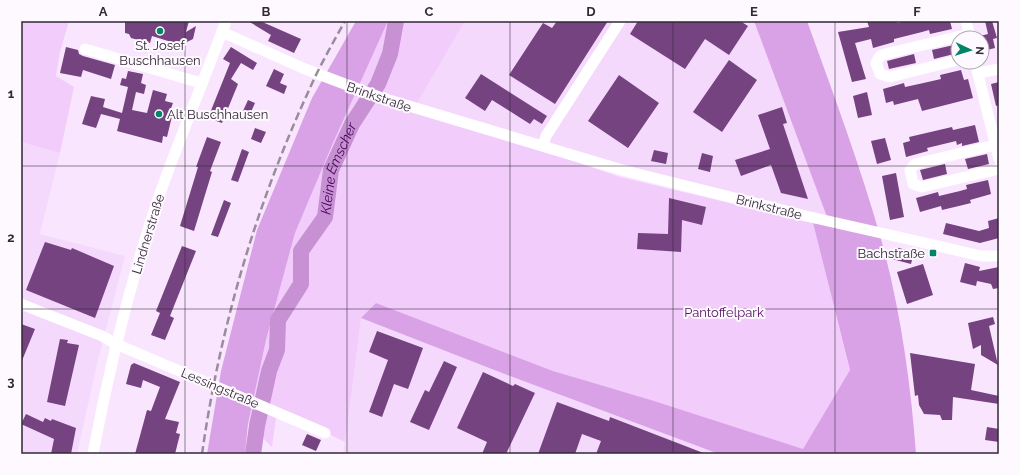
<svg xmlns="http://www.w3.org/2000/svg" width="1020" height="475" font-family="Raleway,sans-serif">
<rect width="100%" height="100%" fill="#f9e6fe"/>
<path fill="#f5d9fc" d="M 465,21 L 754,21 L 829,221 L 415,107 Z
M 21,142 L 60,153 L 40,234 L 125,256 L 97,364 L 77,454 L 21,454 Z
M 361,318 L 502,373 L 719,454 L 343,454 Z"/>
<path fill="#f2ccfb" d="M 21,21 L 69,21 L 60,52 L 56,76 L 74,87 L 60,153 L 21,142 Z
M 388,21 L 465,21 L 415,107 L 620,177 L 813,223 L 850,371 L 803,449 L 553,371 L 376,303 L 361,319 L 345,442 L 298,419 L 276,418 L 272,447 L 248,424 L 266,340 L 295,233 L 333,143 Z"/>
<path fill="#d9a2e6" d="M 356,21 L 388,21 L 333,143 L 295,233 L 266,340 L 248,424 L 245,454 L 207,454 L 221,371 L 257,230 L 312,98 Z
M 754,21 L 807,21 C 833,93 860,165 881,239 C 900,307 911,384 916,454 L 719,454 L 502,373 L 361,318 L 376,303 L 553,371 L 654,401 L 803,449 L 850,370 L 813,223 L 830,225 Z"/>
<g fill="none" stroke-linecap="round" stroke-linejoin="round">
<path stroke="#c791d4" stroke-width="16" id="s1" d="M 253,454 L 257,426 L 269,371 L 277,350 L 278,320 L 301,284 L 301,251 L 325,217 L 331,170 L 352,124 L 378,84 L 390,54 L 396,21"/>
</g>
<path fill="#744380" d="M 125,21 L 189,21 L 186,32 L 196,26 L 193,39 L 181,45 L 152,36 L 150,43 L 131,38 L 129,34 L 125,33 Z
M 248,21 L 260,21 L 301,39 L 294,53 L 268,41 L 271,35 Z
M 557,21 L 608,21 L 555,104 L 509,75 L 543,23 L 552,28 Z
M 638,21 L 740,21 L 748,26 L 729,55 L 705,39 L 685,69 L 630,34 Z
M 867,21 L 897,21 L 897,23 L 906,21 L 950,21 L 952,29 L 930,34 L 929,30 L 922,32 L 894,39 L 894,42 L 873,48 L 871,39 L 855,43 L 866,79 L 852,82 L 838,32 L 869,27 Z
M 985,21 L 992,21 L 997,38 L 993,39 L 995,48 L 983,51 L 982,38 L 980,36 L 988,34 Z
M 958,44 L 958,53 L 934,59 L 932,50 Z
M 66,47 L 78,50 L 79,54 L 83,56 L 115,65 L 111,79 L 83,70 L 81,77 L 60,73 Z
M 231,47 L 257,63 L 253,70 L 241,63 L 231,79 L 238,84 L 222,123 L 208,118 L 230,63 L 223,59 Z
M 914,54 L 916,63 L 889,69 L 887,61 Z
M 729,60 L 757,80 L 722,132 L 693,112 Z
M 274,69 L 284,74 L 280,83 L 287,86 L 284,94 L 266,86 Z
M 961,70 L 964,80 L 968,79 L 973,98 L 922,111 L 918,99 L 894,105 L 893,101 L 886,103 L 883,89 L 904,83 L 905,87 L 919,84 L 941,79 L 940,75 Z
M 128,71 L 143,74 L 141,83 L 146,85 L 144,94 L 136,92 L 132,110 L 147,113 L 153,90 L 167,94 L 165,101 L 173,103 L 170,111 L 173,112 L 167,137 L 163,136 L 162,143 L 117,131 L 120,119 L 101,114 L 96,128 L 82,124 L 91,96 L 105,99 L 103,107 L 122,113 L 128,87 L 120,85 L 122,78 L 126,79 Z
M 481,74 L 547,116 L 542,124 L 534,119 L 530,124 L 492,100 L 485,111 L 465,98 Z
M 619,75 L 659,103 L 628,148 L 588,121 Z
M 999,82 L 999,105 L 996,106 L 991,84 Z
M 867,92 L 872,115 L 858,118 L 853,96 Z
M 248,100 L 255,103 L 250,114 L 243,111 Z
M 782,107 L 787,123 L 783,124 L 808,199 L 781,193 L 771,165 L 741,176 L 735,160 L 770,149 L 758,115 Z
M 975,125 L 979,142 L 962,146 L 962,143 L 957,145 L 956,141 L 927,148 L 928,151 L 906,157 L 903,143 L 910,141 L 909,137 L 952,127 L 953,130 Z
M 255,128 L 266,132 L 261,143 L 251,139 Z
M 207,137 L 221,142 L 210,171 L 212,172 L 194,231 L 180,226 L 198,167 L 196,167 Z
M 885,138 L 891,160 L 877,164 L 871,141 Z
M 242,149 L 249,152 L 238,182 L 231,180 Z
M 654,150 L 668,153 L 666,164 L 651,161 Z
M 702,153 L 713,156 L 710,172 L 698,169 Z
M 987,154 L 989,164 L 968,169 L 965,159 Z
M 945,164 L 947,174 L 923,180 L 920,170 Z
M 896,173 L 904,217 L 890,220 L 882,176 Z
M 988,180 L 991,194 L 970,200 L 971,203 L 963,205 L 942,210 L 941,206 L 920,212 L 916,198 L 938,192 L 939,196 L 960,191 L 967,189 L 966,185 Z
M 669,198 L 706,207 L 702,225 L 682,220 L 681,252 L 637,249 L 638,233 L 668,234 Z
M 224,200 L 231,203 L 218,237 L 211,235 Z
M 999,218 L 999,238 L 980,243 L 943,234 L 946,223 L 979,231 L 989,228 L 988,221 Z
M 45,242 L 71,250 L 72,248 L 114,266 L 95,318 L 26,290 Z
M 182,246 L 196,251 L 170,316 L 174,318 L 165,340 L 151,335 L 160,313 L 156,311 Z
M 895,247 L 914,252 L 911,264 L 892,259 Z
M 965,263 L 980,267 L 979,271 L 999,267 L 999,288 L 993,289 L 991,284 L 977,281 L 976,286 L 960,282 Z
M 923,264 L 933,295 L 907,304 L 897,272 Z
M 993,317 L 995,324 L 989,326 L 998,365 L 981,355 L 981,345 L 973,349 L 968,323 Z
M 21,324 L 35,329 L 21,363 Z
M 377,331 L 423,348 L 408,389 L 394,384 L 382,417 L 369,412 L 388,360 L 369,352 Z
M 60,339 L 68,340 L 67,343 L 79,345 L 65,406 L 47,402 Z
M 910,353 L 975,364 L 971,390 L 999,396 L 999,404 L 953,397 L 952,420 L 942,420 L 940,415 L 924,414 L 919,405 L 918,395 L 915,396 Z
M 444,361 L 457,367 L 429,430 L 410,422 L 425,390 L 429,392 Z
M 134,363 L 180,382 L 165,419 L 179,422 L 176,433 L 180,434 L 175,454 L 135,454 L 147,410 L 151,411 L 160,387 L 143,380 L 141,388 L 126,384 L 131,365 Z
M 483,372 L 513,386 L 515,384 L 535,393 L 506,454 L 482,454 L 487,442 L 457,428 Z
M 557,402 L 609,421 L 610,417 L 706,454 L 596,454 L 601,441 L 582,434 L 575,454 L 538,454 Z
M 26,414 L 43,422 L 45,418 L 51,421 L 52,419 L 76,428 L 71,454 L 51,454 L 54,439 L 21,424 Z
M 987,427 L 999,429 L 999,442 L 985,440 Z
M 307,434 L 321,440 L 316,451 L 302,445 Z"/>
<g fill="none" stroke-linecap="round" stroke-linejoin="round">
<path stroke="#fff" stroke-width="11" d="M 966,21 L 970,38
M 222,32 L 305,69 L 379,97 L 622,170 L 806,216 L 934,245 L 981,256 L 999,256
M 85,49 L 201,83
M 958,60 L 890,77 L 880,74 L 876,63 L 880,56 L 885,54 L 969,34
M 975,62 L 999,159
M 978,73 L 999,69
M 995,145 L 915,164 L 910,170 L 913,184 L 922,187 L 999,169
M 543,146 L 546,136 L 620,21
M 21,304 L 102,336 L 116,344 L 325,433
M 93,454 C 109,368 130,283 158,199 C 179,139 204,81 226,21"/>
<path stroke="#998c9d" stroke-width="2.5" stroke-dasharray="8 4" stroke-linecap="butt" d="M 202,454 C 220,327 256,205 310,88 C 320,65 333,43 345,21"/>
</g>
<path fill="none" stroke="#312934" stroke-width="1" stroke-opacity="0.55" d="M 185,21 L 185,454M 347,21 L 347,454M 510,21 L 510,454M 673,21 L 673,454M 835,21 L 835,454M 21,166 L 999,166M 21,309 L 999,309"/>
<g fill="#028466" stroke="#fef9ff" stroke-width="1.5">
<circle cx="160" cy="31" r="4"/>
<circle cx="159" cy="114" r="4"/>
<rect x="929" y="249" width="8" height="8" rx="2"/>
</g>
<g text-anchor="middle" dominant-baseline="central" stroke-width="4" stroke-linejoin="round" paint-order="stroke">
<g font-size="13" fill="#312934" stroke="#fef9ff">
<text x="160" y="45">St. Josef<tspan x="160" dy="15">Buschhausen</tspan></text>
<text x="167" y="114" text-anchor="start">Alt Buschhausen</text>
<text x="925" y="253" text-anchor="end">Bachstraße</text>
</g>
<g font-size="13" fill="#312934" stroke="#fef9ff">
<text transform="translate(379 97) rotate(19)">Brinkstraße</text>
<text transform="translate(769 207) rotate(14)">Brinkstraße</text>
<text transform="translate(148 234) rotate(-73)">Lindnerstraße</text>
<text transform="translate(220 388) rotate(23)">Lessingstraße</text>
</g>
<g font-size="13" fill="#571465" stroke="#fef9ff">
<text x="724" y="312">Pantoffelpark</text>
</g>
<g font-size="14" font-style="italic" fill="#4b0459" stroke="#fef9ff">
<text stroke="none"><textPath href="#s1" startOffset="305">Kleine Emscher</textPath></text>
</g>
</g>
<rect width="1020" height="475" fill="none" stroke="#fef9ff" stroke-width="44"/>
<g transform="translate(970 50) rotate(94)"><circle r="19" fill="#fef9ff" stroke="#aca6ae"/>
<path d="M0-3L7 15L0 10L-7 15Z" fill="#028466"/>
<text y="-6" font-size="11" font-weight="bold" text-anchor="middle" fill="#312934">N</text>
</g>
<rect x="22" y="22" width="976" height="431" fill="none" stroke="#312934" stroke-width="1.5"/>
<g font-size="13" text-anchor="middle" font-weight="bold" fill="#312934">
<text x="103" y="16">A</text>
<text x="266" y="16">B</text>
<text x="429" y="16">C</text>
<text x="591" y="16">D</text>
<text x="754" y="16">E</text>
<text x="917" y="16">F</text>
<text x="11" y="98">1</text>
<text x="11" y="242">2</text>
<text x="11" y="386">3</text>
</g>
</svg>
